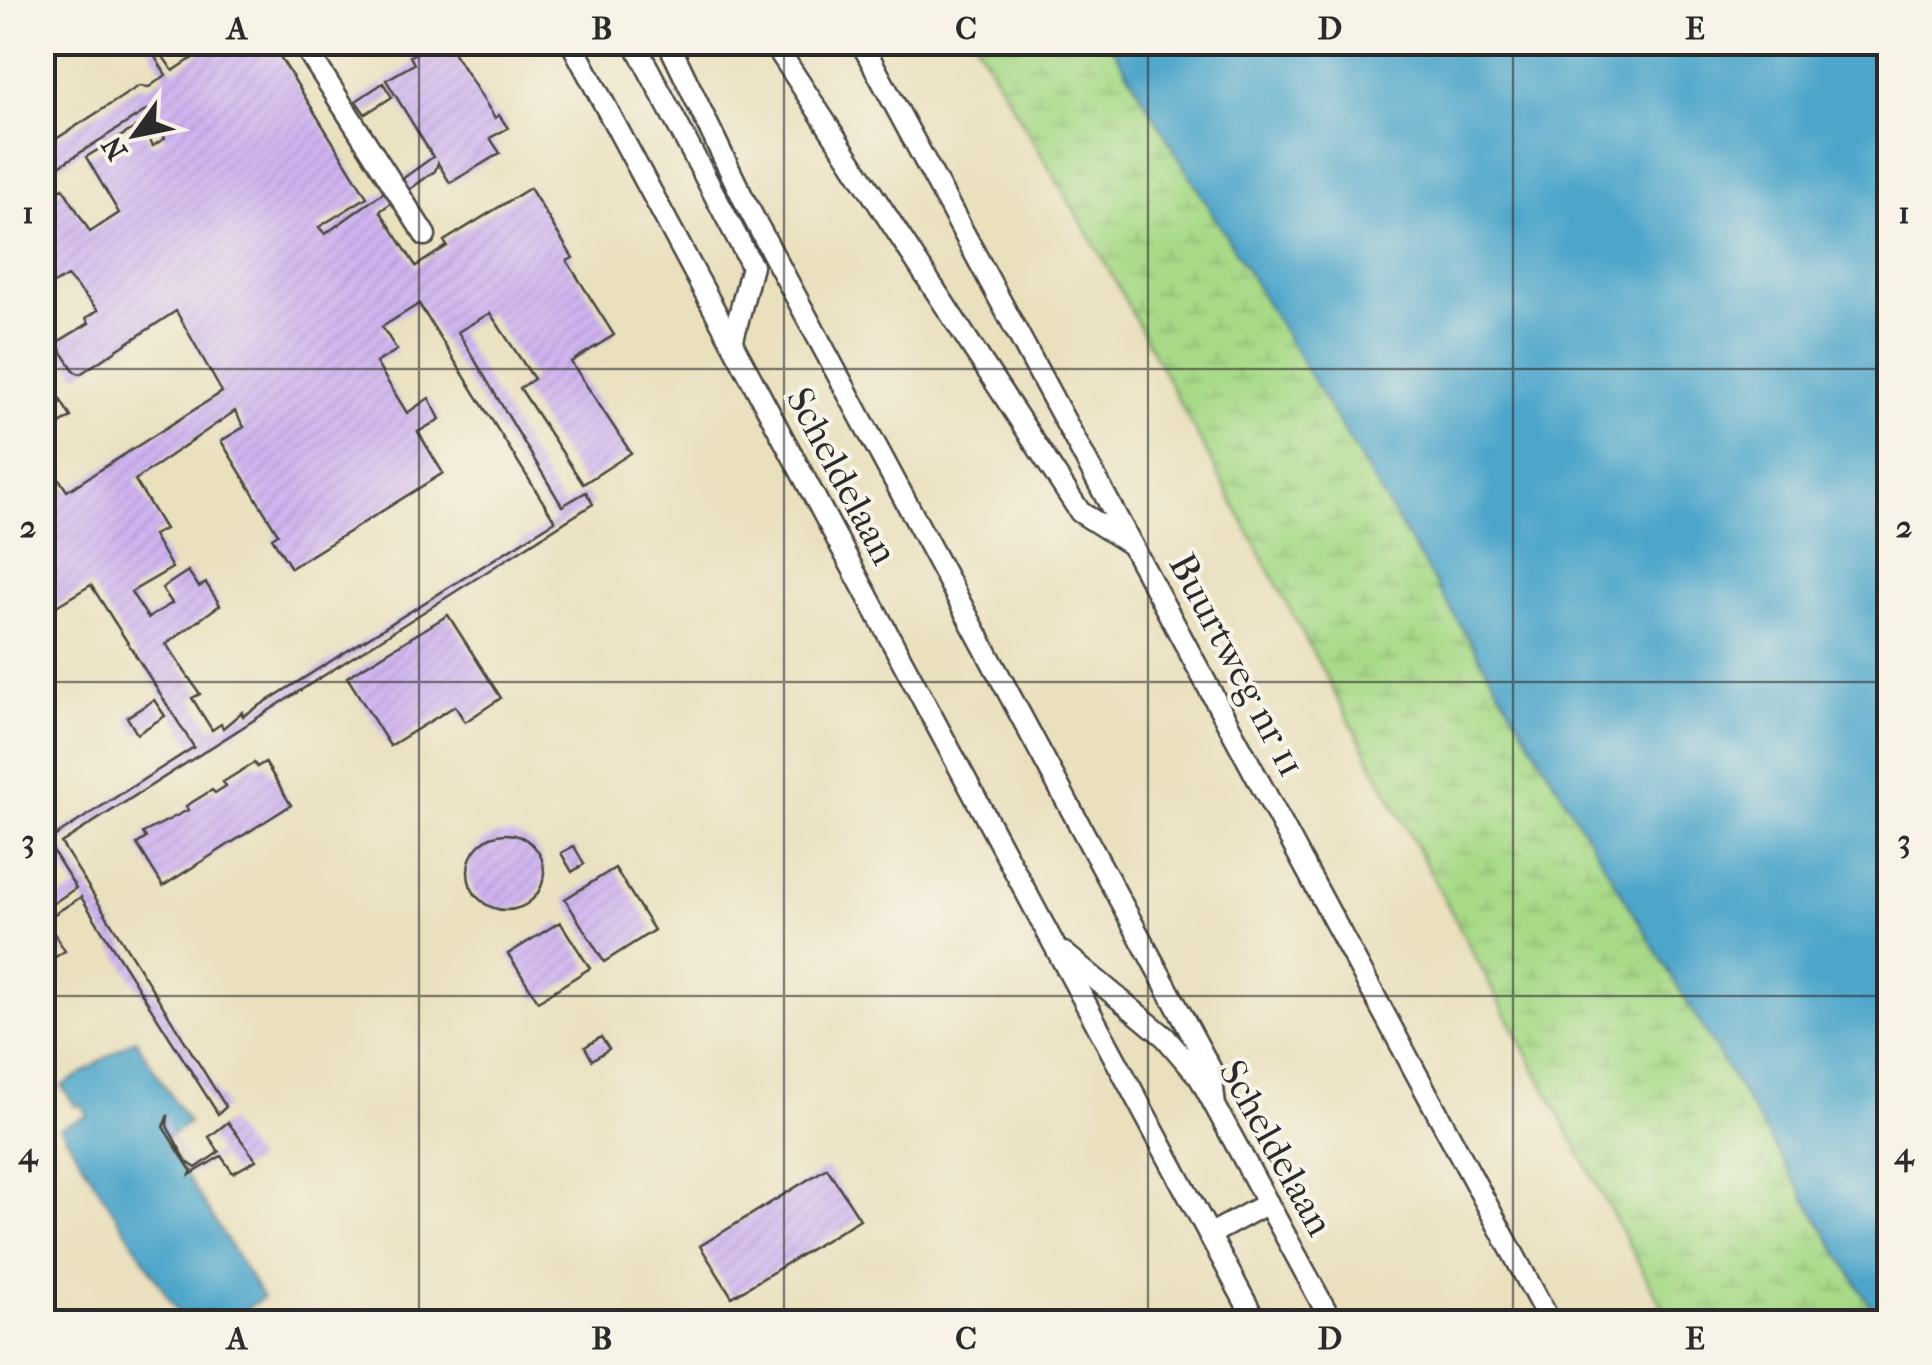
<svg xmlns="http://www.w3.org/2000/svg" width="1932" height="1365" font-family="'IM FELL French Canon',serif">
<defs>
<pattern id="wetland-marsh" width="20" height="14" patternUnits="userSpaceOnUse" patternTransform="scale(2.5)"><rect width="20" height="14" fill="#a8da88"/><path d="M1 5h8M5 5V1M11 12h8M15 12V8" fill="none" stroke="#91bb76"/></pattern>
<pattern id="building-hatch" width="6" height="6" patternUnits="userSpaceOnUse" patternTransform="scale(2.5)"><rect width="6" height="6" fill="#cfb3f0"/><path d="M-1 1l2-2M0 6l6-6M5 7l2-2" fill="none" stroke="#b29ace"/></pattern>
</defs>
<rect width="100%" height="100%" fill="#f7f3e8"/>
<filter id="ink" filterUnits="userSpaceOnUse"><feTurbulence type="fractalNoise" baseFrequency=".01" numOctaves="2"/><feDisplacementMap in="SourceGraphic" scale="20" xChannelSelector="R" yChannelSelector="G"/><feConvolveMatrix kernelMatrix="1 2 1 2 8 2 1 2 1" color-interpolation-filters="sRGB"/></filter>
<filter id="wash" filterUnits="userSpaceOnUse"><feTurbulence type="fractalNoise" baseFrequency=".0048" numOctaves="4" result="noise"/><feDisplacementMap in="SourceGraphic" scale="40" xChannelSelector="R" yChannelSelector="G"/><feGaussianBlur stdDeviation="2.25" result="paint"/><feColorMatrix in="noise" values="0 0 0 0 0 0 0 0 0 0 0 0 0 0 0 0 0 1.4 0 .05"/><feComposite in="paint" operator="in"/></filter>
<g filter="url(#wash)">
<rect width="100%" height="100%" fill="#eae0be"/>
<path fill="url(#wetland-marsh)" stroke="#6a825a" stroke-width="2.5" d="M 976,43 L 1110,43 L 1880,1322 L 1670,1322 L 1107,266 Z"/>
<path fill="#4da6ca" stroke="#3c687a" stroke-width="2.5" d="M 1110,43 L 1889,43 L 1889,1322 L 1880,1322 Z
M 135,1039 L 188,1123 L 164,1140 L 263,1298 L 224,1322 L 184,1322 L 60,1127 L 88,1116 L 81,1104 L 76,1107 L 62,1086 Z"/>
<g id="blocks">
<path fill="url(#building-hatch)" fill-rule="evenodd" d="M 146,42 L 153,42 L 173,71 L 217,42 L 271,42 L 367,197 L 319,227 L 325,234 L 433,157 L 386,80 L 414,64 L 410,56 L 437,42 L 447,42 L 495,118 L 499,115 L 508,128 L 490,138 L 500,153 L 450,183 L 438,163 L 435,171 L 380,211 L 416,266 L 447,246 L 444,241 L 530,188 L 573,258 L 567,261 L 614,335 L 571,362 L 631,453 L 583,484 L 520,388 L 534,379 L 490,313 L 458,332 L 562,506 L 586,492 L 593,504 L 61,843 L 226,1107 L 218,1114 L 81,897 L 48,918 L 42,911 L 76,888 L 51,848 L 42,859 L 47,844 L 42,830 L 49,840 L 194,747 L 91,585 L 53,608 L 56,612 L 42,621 L 42,453 L 67,491 L 222,392 L 176,311 L 80,374 L 75,372 L 56,343 L 89,323 L 86,318 L 98,310 L 67,276 L 42,291 L 42,201 L 63,188 L 90,232 L 119,213 L 86,157 L 140,125 L 153,146 L 165,138 L 147,110 L 42,177 L 42,148 L 139,86 L 149,87 L 166,75 ZM 419,304 L 555,521 L 243,716 L 242,712 L 223,728 L 221,724 L 212,730 L 192,698 L 200,694 L 166,644 L 220,605 L 206,583 L 199,587 L 188,571 L 162,588 L 172,603 L 148,618 L 131,592 L 172,568 L 153,535 L 165,529 L 135,480 L 235,411 L 244,427 L 221,441 L 278,534 L 272,538 L 291,568 L 443,473 L 418,432 L 440,419 L 429,398 L 407,413 L 376,363 L 397,350 L 382,327 Z
M 383,83 L 392,97 L 365,114 L 356,101 Z
M 58,396 L 71,417 L 42,435 L 42,406 Z
M 448,615 L 501,698 L 465,722 L 455,706 L 390,746 L 347,677 Z
M 154,700 L 165,716 L 137,734 L 127,717 Z
M 265,762 L 291,805 L 163,886 L 137,844 L 146,838 L 143,833 L 188,810 L 186,806 L 212,790 L 215,793 L 226,786 L 223,782 L 254,763 L 257,767 Z
M468 872a38 38 0 1 1 76 0a38 38 0 1 1-76 0Z
M 574,846 L 584,864 L 572,872 L 561,853 Z
M 615,868 L 654,930 L 604,962 L 565,899 Z
M 42,914 L 65,951 L 42,965 Z
M 560,922 L 590,968 L 538,1001 L 508,954 Z
M 601,1037 L 609,1049 L 592,1060 L 585,1047 Z
M 168,1115 L 167,1126 L 187,1162 L 196,1168 L 219,1152 L 209,1137 L 228,1122 L 256,1160 L 233,1173 L 221,1156 L 190,1175 L 192,1170 L 190,1169 L 163,1127 Z
M 827,1168 L 860,1219 L 732,1297 L 700,1246 Z"/>
</g>
</g>
<g filter="url(#ink)">
<use href="#blocks" fill-opacity="0" stroke="#484641" stroke-width="2.5"/>
<g fill="none" stroke-linecap="round" stroke-linejoin="round">
<defs>
<path id="service" d="M 302,42 L 425,235
M 571,42 L 1256,1322
M 634,42 L 752,266 L 732,343
M 668,42 L 745,202 L 1211,1070 L 1215,1106
M 773,42 L 1080,512 L 1132,545
M 861,42 L 1550,1322
M 1064,953 L 1165,1037 L 1200,1078 L 1332,1322
M 1209,1235 L 1268,1203"/>
</defs>
<use href="#service" stroke="#484641" stroke-width="25"/>
<use href="#service" stroke="#fff" stroke-width="20"/>
</g>
</g>
<path fill="none" stroke="#2b2b2b" stroke-width="2.5" stroke-opacity="0.55" d="M 419,42 L 419,1322M 784,42 L 784,1322M 1148,42 L 1148,1322M 1513,42 L 1513,1322M 42,369 L 1890,369M 42,682 L 1890,682M 42,996 L 1890,996"/>
<g text-anchor="middle" dominant-baseline="central" stroke-width="8" stroke-linejoin="round" paint-order="stroke">
<g font-size="38" fill="#2b2b2b" stroke="#f7f3e8">
<text transform="translate(842 476) rotate(62)">Scheldelaan</text>
<text transform="translate(1237 665) rotate(62)">Buurtweg nr 11</text>
<text transform="translate(1276 1148) rotate(61)">Scheldelaan</text>
</g>
</g>
<rect width="1932" height="1365" fill="none" stroke="#f7f3e8" stroke-width="110"/>
<g transform="translate(135 135) rotate(237)" stroke="#f7f3e8" stroke-width="8" paint-order="stroke">
<path d="M0-8L18 38L0 25L-18 38Z" fill="#2b2b2b"/>
<text y="-15" font-size="28" font-weight="bold" text-anchor="middle" fill="#2b2b2b">N</text>
</g>
<rect x="55" y="55" width="1822" height="1255" fill="none" stroke="#2b2b2b" stroke-width="4"/>
<g font-size="32" text-anchor="middle" font-weight="bold" fill="#2b2b2b">
<text x="237" y="39">A</text>
<text x="602" y="39">B</text>
<text x="966" y="39">C</text>
<text x="1330" y="39">D</text>
<text x="1695" y="39">E</text>
<text x="28" y="223">1</text>
<text x="1904" y="223">1</text>
<text x="28" y="537">2</text>
<text x="1904" y="537">2</text>
<text x="28" y="851">3</text>
<text x="1904" y="851">3</text>
<text x="28" y="1164">4</text>
<text x="1904" y="1164">4</text>
<text x="237" y="1349">A</text>
<text x="602" y="1349">B</text>
<text x="966" y="1349">C</text>
<text x="1330" y="1349">D</text>
<text x="1695" y="1349">E</text>
</g>
</svg>
